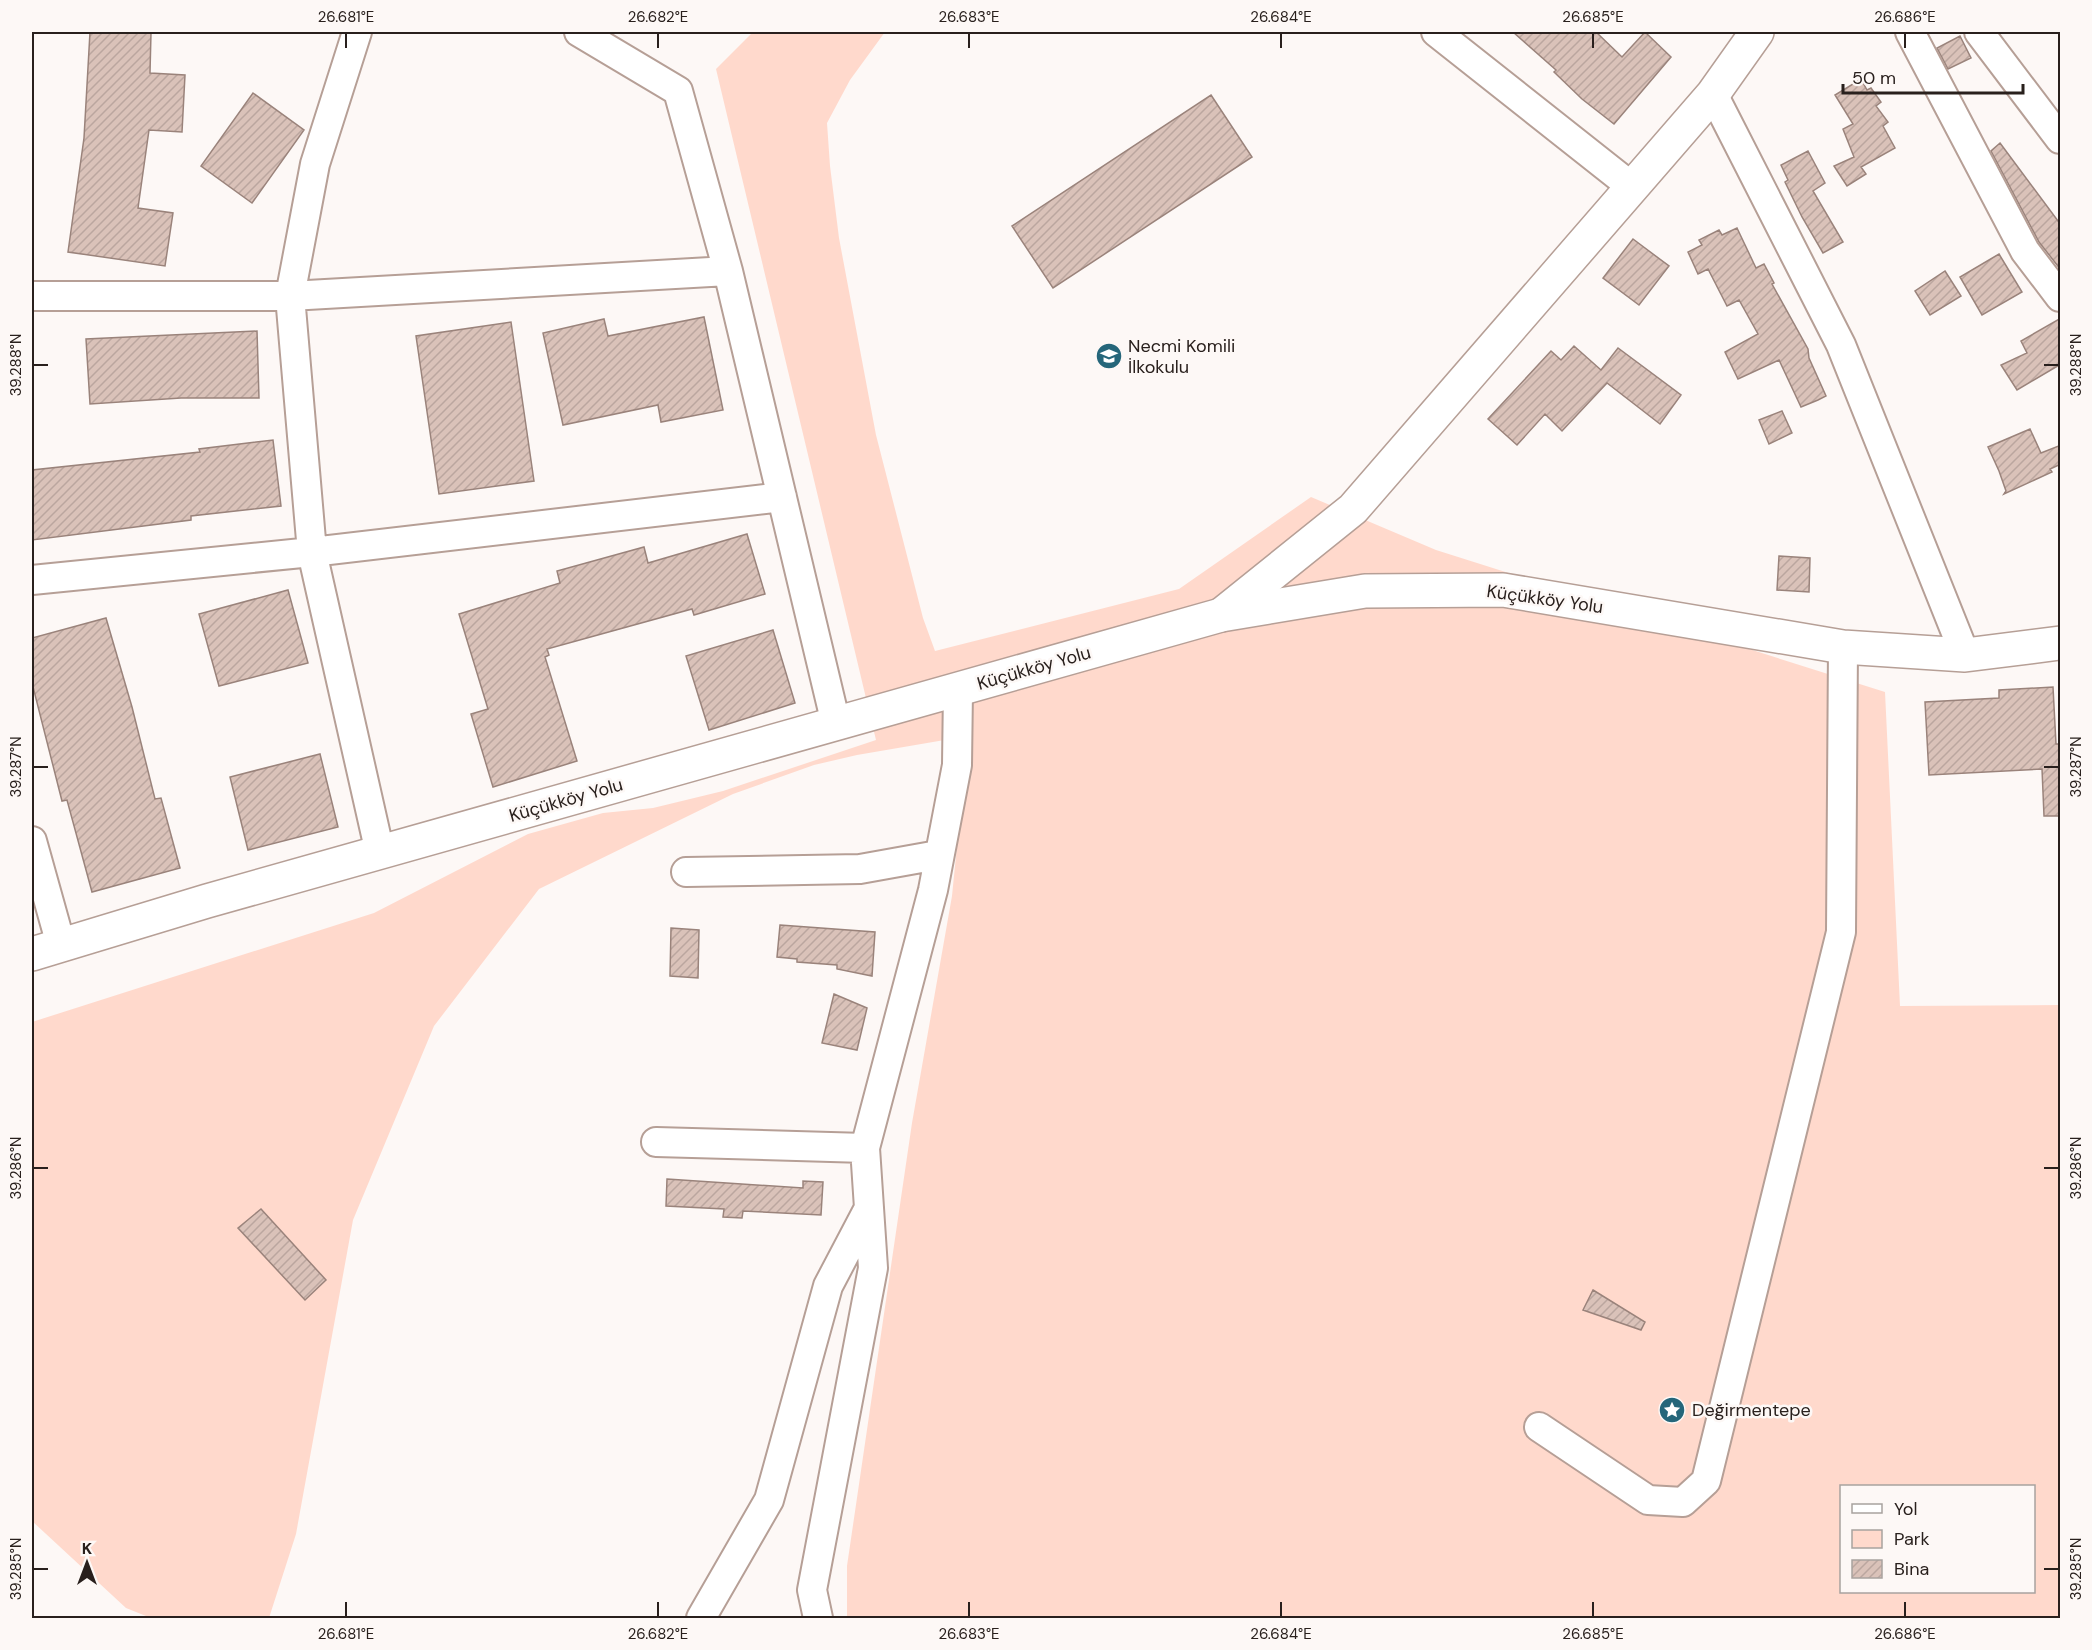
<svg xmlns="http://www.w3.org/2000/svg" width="2092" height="1650" font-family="'DM Sans',sans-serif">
<defs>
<pattern id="building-hatch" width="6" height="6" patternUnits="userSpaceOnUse" patternTransform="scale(1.5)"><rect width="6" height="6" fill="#dac2b9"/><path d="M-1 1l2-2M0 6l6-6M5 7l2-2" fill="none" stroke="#bba69f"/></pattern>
</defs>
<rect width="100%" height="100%" fill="#fdf8f6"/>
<path fill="#ffd9cc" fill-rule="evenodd" d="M 753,32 L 885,32 L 850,80 L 827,123 L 830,166 L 839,238 L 876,435 L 923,618 L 935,651 L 1179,589 L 1311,497 L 1436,550 L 1885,692 L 1900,1006 L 2060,1005 L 2060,1618 L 847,1618 L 847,1566 L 912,1123 L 952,896 L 968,736 L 857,755 L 814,765 L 733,794 L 539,889 L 434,1026 L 353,1220 L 296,1534 L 269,1618 L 151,1618 L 126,1608 L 32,1521 L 32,1022 L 374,913 L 528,834 L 603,813 L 653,808 L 723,791 L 876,740 L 716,69 ZM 1842,1486 L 2034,1486 L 2034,1592 L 1842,1592 Z"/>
<path fill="url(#building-hatch)" stroke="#9a837b" stroke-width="1.5" d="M 90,32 L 151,33 L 150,73 L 185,75 L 182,132 L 149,130 L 138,208 L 173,213 L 165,266 L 68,252 L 84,138 Z
M 1513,32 L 1596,32 L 1622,57 L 1645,32 L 1671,57 L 1614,124 L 1582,99 L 1554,72 L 1556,70 Z
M 1960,36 L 1971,58 L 1948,69 L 1937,48 Z
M 1861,79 L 1867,90 L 1871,88 L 1881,102 L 1876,106 L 1888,122 L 1883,126 L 1895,148 L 1861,167 L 1866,174 L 1847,186 L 1834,166 L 1854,157 L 1843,129 L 1853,124 L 1835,95 Z
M 253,93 L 304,130 L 252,203 L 201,166 Z
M 1211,95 L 1252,157 L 1053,288 L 1012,226 Z
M 2000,143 L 2061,225 L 2061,270 L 2039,242 L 1991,151 Z
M 1808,151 L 1825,183 L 1813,191 L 1843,242 L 1823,253 L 1802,217 L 1785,182 L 1788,180 L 1781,165 Z
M 1737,228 L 1756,268 L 1764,264 L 1774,283 L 1772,284 L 1808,349 L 1809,358 L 1826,396 L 1818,400 L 1801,407 L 1779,360 L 1738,379 L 1725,352 L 1758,334 L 1739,300 L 1727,306 L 1708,269 L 1698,274 L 1688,252 L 1702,245 L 1699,240 L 1719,230 L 1722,235 Z
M 1633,239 L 1669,266 L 1639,305 L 1603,278 Z
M 1999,254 L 2022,292 L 1982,315 L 1960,277 Z
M 1945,271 L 1961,296 L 1930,315 L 1915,291 Z
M 704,317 L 723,410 L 661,422 L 658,405 L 563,425 L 543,333 L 604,319 L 608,336 Z
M 2061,318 L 2061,364 L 2017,390 L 2001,365 L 2027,353 L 2021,341 Z
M 511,322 L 534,481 L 439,494 L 416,336 Z
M 257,331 L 259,398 L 181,398 L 90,404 L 86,339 Z
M 1574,346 L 1601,370 L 1618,348 L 1681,395 L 1660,424 L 1607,383 L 1562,431 L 1545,414 L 1517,445 L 1488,419 L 1551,351 L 1561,360 Z
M 1782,411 L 1792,433 L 1769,444 L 1759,420 Z
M 2030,429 L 2041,453 L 2061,445 L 2061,464 L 2050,469 L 2052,472 L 2004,494 L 2006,491 L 1999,471 L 1988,447 Z
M 273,440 L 281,506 L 191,516 L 191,520 L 32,540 L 32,470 L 200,452 L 199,449 Z
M 747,534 L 765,594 L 694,615 L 692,609 L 547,649 L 549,655 L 545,657 L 577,761 L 493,787 L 471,714 L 488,709 L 459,614 L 560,583 L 557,571 L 644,547 L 648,563 Z
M 1779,556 L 1810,558 L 1809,592 L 1777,590 Z
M 288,590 L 308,663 L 219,686 L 199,614 Z
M 106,618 L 132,707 L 155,799 L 161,798 L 180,868 L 92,892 L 67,800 L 62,801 L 32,683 L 32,638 Z
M 773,630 L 795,703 L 709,730 L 686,656 Z
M 2053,687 L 2056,744 L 2061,744 L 2061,816 L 2044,816 L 2042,769 L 1929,775 L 1925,702 L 1999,698 L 1999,690 Z
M 320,754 L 338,827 L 248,850 L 230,777 Z
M 780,925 L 875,932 L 872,976 L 837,969 L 837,965 L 797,962 L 797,959 L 777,957 Z
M 671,928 L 699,930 L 698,978 L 670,976 Z
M 834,994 L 867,1008 L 857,1050 L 822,1043 Z
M 667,1179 L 803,1188 L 803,1181 L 823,1182 L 821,1215 L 743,1211 L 742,1218 L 723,1217 L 724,1209 L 666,1206 Z
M 261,1209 L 326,1280 L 305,1300 L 238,1228 Z
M 1593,1290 L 1645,1322 L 1641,1330 L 1583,1310 Z"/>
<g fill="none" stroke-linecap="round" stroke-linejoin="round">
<defs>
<path id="minor" d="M 357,32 L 315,164 L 290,296 L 312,552 L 380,853
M 579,32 L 678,91 L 728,271 L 836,724
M 1436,32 L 1632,187
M 1910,32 L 2025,251 L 2060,297
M 1979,32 L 2060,139
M 1713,94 L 1841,345 L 1965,655
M 32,296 L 290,296 L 728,271
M 32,580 L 312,552 L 782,497
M 32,841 L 61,945
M 686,872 L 860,869 L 938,855
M 656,1142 L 865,1148
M 1539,1427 L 1648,1500 L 1683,1502 L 1706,1481 L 1841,932 L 1843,647
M 701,1618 L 769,1500 L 828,1286 L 869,1208
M 818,1618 L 812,1590 L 873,1268 L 865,1148 L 933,890 L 957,765 L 958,690"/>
<path id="tertiary" d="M 1221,615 L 1353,509 L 1713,94 L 1757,32"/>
<path id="secondary" d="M 32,954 L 207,901 L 1221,615 L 1365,591 L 1503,590 L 1843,647 L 1965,655 L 2060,643"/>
</defs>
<use href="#minor" stroke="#b69f96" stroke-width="32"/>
<use href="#tertiary" stroke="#b69f96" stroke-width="36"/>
<use href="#secondary" stroke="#b69f96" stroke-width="36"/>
<use href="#minor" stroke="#fff" stroke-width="28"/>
<use href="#tertiary" stroke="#fff" stroke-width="33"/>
<use href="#secondary" stroke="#fff" stroke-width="33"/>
</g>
<path fill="none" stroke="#29201d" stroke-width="2" d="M 346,33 L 346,48M 658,33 L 658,48M 969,33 L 969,48M 1281,33 L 1281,48M 1593,33 L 1593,48M 1905,33 L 1905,48M 33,365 L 48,365M 2044,365 L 2059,365M 33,767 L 48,767M 2044,767 L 2059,767M 33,1168 L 48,1168M 2044,1168 L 2059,1168M 33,1569 L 48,1569M 2044,1569 L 2059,1569M 346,1602 L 346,1617M 658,1602 L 658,1617M 969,1602 L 969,1617M 1281,1602 L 1281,1617M 1593,1602 L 1593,1617M 1905,1602 L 1905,1617"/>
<defs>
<symbol id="school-disc" viewBox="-11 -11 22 22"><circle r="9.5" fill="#25667a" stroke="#fdf8f6"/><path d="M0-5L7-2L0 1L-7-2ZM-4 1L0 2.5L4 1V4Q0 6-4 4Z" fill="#fff"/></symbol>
<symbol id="sight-disc" viewBox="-11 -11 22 22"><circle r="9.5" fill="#25667a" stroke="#fdf8f6"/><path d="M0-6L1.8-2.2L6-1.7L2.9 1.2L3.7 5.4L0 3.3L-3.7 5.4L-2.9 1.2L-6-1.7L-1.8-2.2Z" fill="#fff"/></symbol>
</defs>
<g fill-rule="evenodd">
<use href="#school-disc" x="1094" y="341" width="30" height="30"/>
<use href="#sight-disc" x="1657" y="1395" width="30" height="30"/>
</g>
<g text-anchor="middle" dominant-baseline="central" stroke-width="5" stroke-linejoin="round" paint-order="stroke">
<g font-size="18" fill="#29201d" stroke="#fdf8f6" text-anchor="start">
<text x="1128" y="346">Necmi Komili<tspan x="1128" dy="21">İlkokulu</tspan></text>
<text x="1692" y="1410">Değirmentepe</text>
</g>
<g font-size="18" fill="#29201d" stroke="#fdf8f6">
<text transform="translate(1545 599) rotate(8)">Küçükköy Yolu</text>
<text transform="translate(1034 668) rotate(-16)">Küçükköy Yolu</text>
<text transform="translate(566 800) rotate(-16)">Küçükköy Yolu</text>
</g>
</g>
<rect width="2092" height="1650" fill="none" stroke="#fdf8f6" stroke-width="66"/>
<rect x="1840" y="1485" width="195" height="108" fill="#fdf8f6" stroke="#a8a29f" stroke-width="1.5"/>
<rect x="1852" y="1504" width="30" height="9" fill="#ffffff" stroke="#a8a29f" stroke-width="1.5"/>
<text x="1894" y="1515" font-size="18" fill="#29201d">Yol</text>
<rect x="1852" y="1530" width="30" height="18" fill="#ffd9cc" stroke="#a8a29f" stroke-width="1.5"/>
<text x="1894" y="1545" font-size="18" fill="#29201d">Park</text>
<rect x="1852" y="1560" width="30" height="18" fill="url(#building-hatch)" stroke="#a8a29f" stroke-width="1.5"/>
<text x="1894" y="1575" font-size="18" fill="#29201d">Bina</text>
<g transform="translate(87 1563)" stroke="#fdf8f6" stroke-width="4.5" paint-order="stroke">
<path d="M0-4.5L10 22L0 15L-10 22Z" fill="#29201d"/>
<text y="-9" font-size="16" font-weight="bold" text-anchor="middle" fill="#29201d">K</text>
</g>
<path d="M1843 84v9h180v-9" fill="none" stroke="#29201d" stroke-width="3"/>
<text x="1852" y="84" font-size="18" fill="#29201d" stroke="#fdf8f6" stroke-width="4.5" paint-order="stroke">50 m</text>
<rect x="33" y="33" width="2026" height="1584" fill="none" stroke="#29201d" stroke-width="2"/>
<g font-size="15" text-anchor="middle" fill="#29201d">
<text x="346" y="22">26.681°E</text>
<text x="658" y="22">26.682°E</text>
<text x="969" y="22">26.683°E</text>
<text x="1281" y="22">26.684°E</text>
<text x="1593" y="22">26.685°E</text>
<text x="1905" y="22">26.686°E</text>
<text transform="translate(16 365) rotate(-90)" y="5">39.288°N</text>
<text transform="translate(2076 365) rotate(-90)" y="5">39.288°N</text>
<text transform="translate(16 767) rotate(-90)" y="5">39.287°N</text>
<text transform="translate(2076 767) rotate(-90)" y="5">39.287°N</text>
<text transform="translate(16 1168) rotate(-90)" y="5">39.286°N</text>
<text transform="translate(2076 1168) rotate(-90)" y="5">39.286°N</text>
<text transform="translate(16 1569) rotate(-90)" y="5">39.285°N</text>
<text transform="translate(2076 1569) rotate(-90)" y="5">39.285°N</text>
<text x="346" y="1639">26.681°E</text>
<text x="658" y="1639">26.682°E</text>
<text x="969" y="1639">26.683°E</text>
<text x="1281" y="1639">26.684°E</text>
<text x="1593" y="1639">26.685°E</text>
<text x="1905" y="1639">26.686°E</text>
</g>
</svg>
